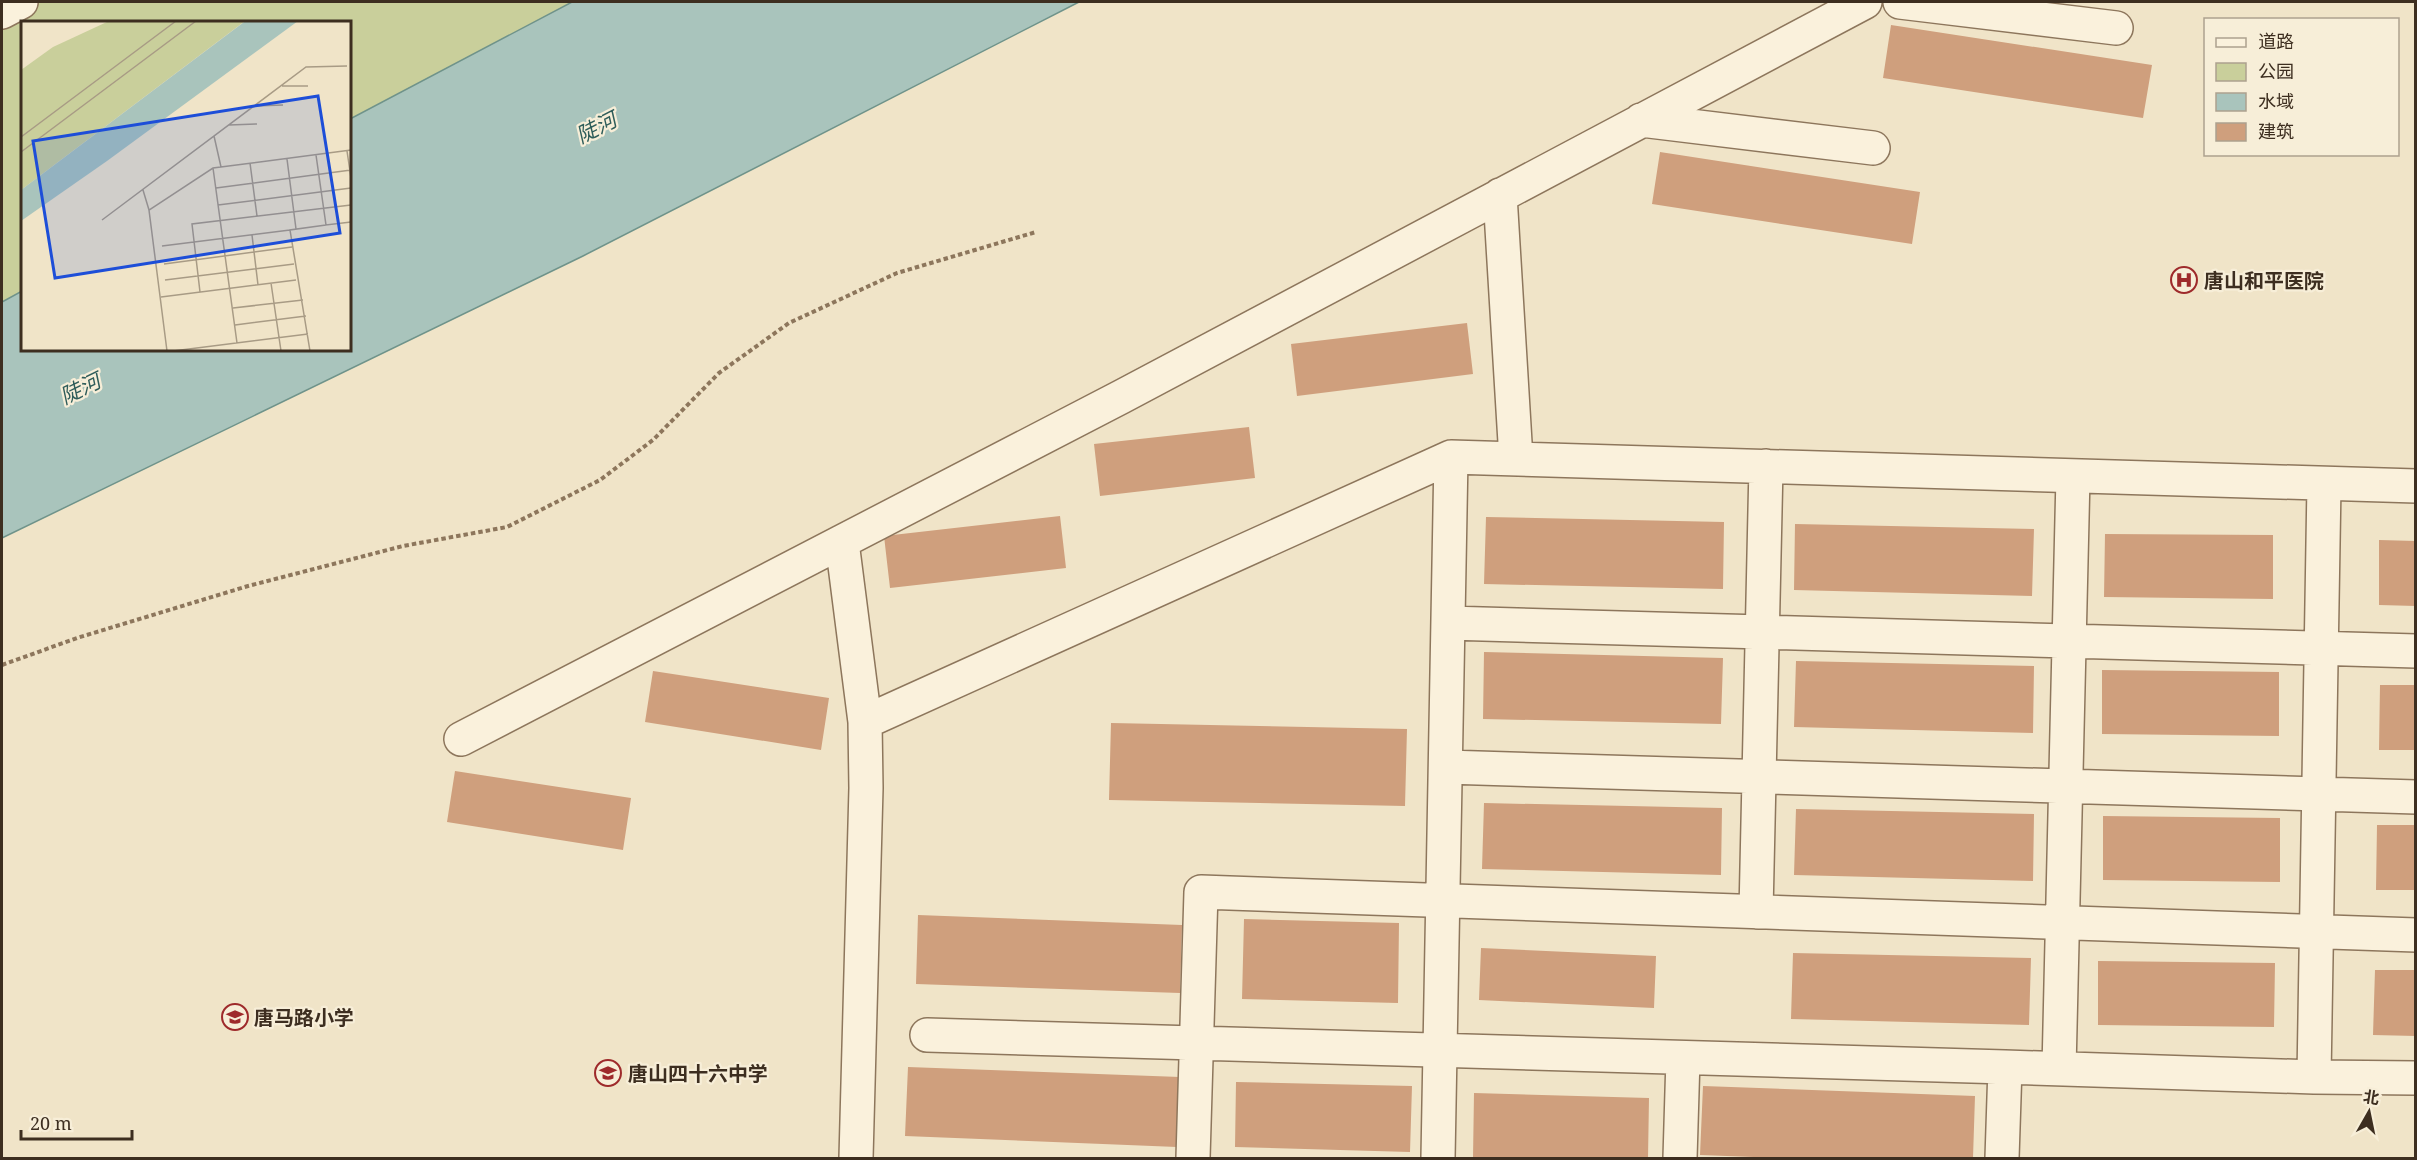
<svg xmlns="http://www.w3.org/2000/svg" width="2417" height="1160" font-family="'Noto Serif','Noto Sans SC',serif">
<rect width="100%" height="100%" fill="#f0e4c8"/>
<path fill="#c9cf9b" d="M 2,2 L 572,2 L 350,119 L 350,22 L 22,22 L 22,291 L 2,302 Z"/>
<path fill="#a9c4bc" stroke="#6f938a" stroke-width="1.5" d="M 572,2 L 1079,2 L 583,256 L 2,538 L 2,302 L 22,291 L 22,350 L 350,350 L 350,119 Z"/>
<path fill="#cf9f7d" d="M 1891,25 L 2152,65 L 2143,118 L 1883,78 Z
M 1660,152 L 1920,192 L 1912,244 L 1652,204 Z
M 1467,323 L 1473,374 L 1297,396 L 1291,344 Z
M 1249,427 L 1255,478 L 1100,496 L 1094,444 Z
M 1060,516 L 1066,568 L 890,588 L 884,536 Z
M 1486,517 L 1724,522 L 1723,589 L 1484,584 Z
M 1795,524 L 2034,529 L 2032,596 L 1794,590 Z
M 2105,534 L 2273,535 L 2273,599 L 2104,597 Z
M 2379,540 L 2416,541 L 2416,606 L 2379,605 Z
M 1484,652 L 1723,658 L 1721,724 L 1483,719 Z
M 1796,661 L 2034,666 L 2033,733 L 1794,727 Z
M 2102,670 L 2279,672 L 2279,736 L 2102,734 Z
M 653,671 L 829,698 L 821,750 L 645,722 Z
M 2380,685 L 2416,685 L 2416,750 L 2379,750 Z
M 1111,723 L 1407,729 L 1405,806 L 1109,800 Z
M 455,771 L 631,798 L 623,850 L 447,822 Z
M 1484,803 L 1722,808 L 1721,875 L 1482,869 Z
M 1796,809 L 2034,814 L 2033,881 L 1794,875 Z
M 2103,816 L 2280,818 L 2280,882 L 2103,880 Z
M 2377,825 L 2416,825 L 2416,890 L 2376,890 Z
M 918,915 L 1182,925 L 1180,993 L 916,984 Z
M 1244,919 L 1399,923 L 1398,1003 L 1242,999 Z
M 1481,948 L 1656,956 L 1654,1008 L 1479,1000 Z
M 1793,953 L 2031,958 L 2029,1025 L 1791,1019 Z
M 2098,961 L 2275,963 L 2274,1027 L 2098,1025 Z
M 2375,970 L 2416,970 L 2416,1036 L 2373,1035 Z
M 908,1067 L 1180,1077 L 1177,1147 L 905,1136 Z
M 1236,1082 L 1412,1086 L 1410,1152 L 1235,1147 Z
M 1703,1086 L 1975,1096 L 1973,1158 L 1783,1158 L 1700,1155 Z
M 1474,1093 L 1649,1098 L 1648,1158 L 1473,1158 Z"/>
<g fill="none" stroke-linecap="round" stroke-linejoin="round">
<defs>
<path id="minor" d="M 1900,2 L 2116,28
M 2,12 L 21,2
M 1641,120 L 1873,148
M 1500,195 L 1516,459
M 2324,484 L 2314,1077 L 2416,1078
M 842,542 L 865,722
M 1448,623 L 2416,651
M 461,739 L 1121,397 L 1865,2
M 1446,767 L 2416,797
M 1756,912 L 1766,466
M 927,1035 L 2005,1067
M 2059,1069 L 2073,476
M 856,1158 L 866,788 L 865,722 L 1451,457 L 2416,486
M 1193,1158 L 1201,892 L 2416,935
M 1438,1158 L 1451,457
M 1680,1158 L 1683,1058
M 2002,1158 L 2005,1067 L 2314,1077"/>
</defs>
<use href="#minor" stroke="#8d765c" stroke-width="36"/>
<path stroke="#8d765c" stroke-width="4" stroke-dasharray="4.5 3" stroke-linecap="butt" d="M 2,665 L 77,638 L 248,586 L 403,546 L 507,527 L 600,480 L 653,440 L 719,373 L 789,323 L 897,273 L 1036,232"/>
<use href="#minor" stroke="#faf1dc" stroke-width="33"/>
</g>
<defs>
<symbol id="hospital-ring" viewBox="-11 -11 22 22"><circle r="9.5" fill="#f7eed8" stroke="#9e2a2b" stroke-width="1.5"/><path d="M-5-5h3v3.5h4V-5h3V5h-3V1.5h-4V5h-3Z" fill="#9e2a2b"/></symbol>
<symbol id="school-ring" viewBox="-11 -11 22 22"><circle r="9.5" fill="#f7eed8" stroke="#9e2a2b" stroke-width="1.5"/><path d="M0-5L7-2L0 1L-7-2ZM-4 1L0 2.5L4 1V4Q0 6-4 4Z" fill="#9e2a2b"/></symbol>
</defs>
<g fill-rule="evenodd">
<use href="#hospital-ring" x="2169" y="265" width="30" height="30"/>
<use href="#school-ring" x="220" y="1002" width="30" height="30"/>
<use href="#school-ring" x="593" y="1058" width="30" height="30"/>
</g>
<g text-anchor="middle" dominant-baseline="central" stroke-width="4.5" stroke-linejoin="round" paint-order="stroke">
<g font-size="20" font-weight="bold" fill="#3d2e20" stroke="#f7eed8" text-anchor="start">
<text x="2204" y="280">唐山和平医院</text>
<text x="254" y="1017">唐马路小学</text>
<text x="628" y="1073">唐山四十六中学</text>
</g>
<g font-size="21" font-style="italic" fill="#2f5d5a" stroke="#f7eed8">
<text transform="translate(596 127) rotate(-27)">陡河</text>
<text transform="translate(80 388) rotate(-26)">陡河</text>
</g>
</g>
<g transform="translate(21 21)">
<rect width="330" height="330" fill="#f0e4c8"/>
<path d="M 88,0 L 224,0 L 0,169 L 0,49 L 32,26 Z" fill="#c9cf9b"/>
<path d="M 277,0 L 86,140 L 0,200 L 0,169 L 223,1 Z" fill="#a9c4bc"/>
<path fill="none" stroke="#a89b85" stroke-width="1.5" d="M 261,65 L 287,65M 233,85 L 262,84M 208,104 L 236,103M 193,115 L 200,146M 0,116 L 155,0M 326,130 L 330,157M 0,131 L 175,0M 295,134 L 305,204 L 330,201M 266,138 L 275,208M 229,142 L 236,195M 192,147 L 216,322M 195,167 L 330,149M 122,169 L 128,189M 197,184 L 330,167M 81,199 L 285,46 L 326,45M 231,214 L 237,264M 141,225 L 269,209M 143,243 L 271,226M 144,259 L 273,243M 250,262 L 260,330M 179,271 L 171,203 L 330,184M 140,276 L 275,259M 212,287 L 282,279M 214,304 L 285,295M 146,330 L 128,189 L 192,147 L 330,129M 152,330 L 287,313M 289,330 L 269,209 L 305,204"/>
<path fill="#1d4ed8" fill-opacity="0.15" stroke="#1d4ed8" stroke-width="3" d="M 297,75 L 319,212 L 34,257 L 12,120 Z"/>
<rect width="330" height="330" fill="none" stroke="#3d2e20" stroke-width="3"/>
</g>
<rect width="2417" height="1160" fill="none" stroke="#3d2e20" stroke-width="6"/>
<rect x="2204" y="18" width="195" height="138" fill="#f7eed8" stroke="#ada18e" stroke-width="1.5"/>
<rect x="2216" y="38" width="30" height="9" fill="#faf1dc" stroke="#ada18e" stroke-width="1.5"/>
<text x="2258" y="48" font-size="18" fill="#3d2e20">道路</text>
<rect x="2216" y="63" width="30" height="18" fill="#c9cf9b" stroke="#ada18e" stroke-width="1.5"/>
<text x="2258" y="78" font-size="18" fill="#3d2e20">公园</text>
<rect x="2216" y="93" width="30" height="18" fill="#a9c4bc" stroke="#ada18e" stroke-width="1.5"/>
<text x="2258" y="108" font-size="18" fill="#3d2e20">水域</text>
<rect x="2216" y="123" width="30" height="18" fill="#cf9f7d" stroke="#ada18e" stroke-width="1.5"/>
<text x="2258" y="138" font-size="18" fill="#3d2e20">建筑</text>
<g transform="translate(2369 1112) rotate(9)" stroke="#f7eed8" stroke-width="4.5" paint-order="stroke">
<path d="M0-4.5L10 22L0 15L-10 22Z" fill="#3d2e20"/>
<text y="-9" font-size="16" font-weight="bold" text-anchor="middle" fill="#3d2e20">北</text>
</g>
<path d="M21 1130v9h111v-9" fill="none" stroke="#3d2e20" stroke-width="3"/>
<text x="30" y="1130" font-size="18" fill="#3d2e20" stroke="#f7eed8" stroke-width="4.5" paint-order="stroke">20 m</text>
</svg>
